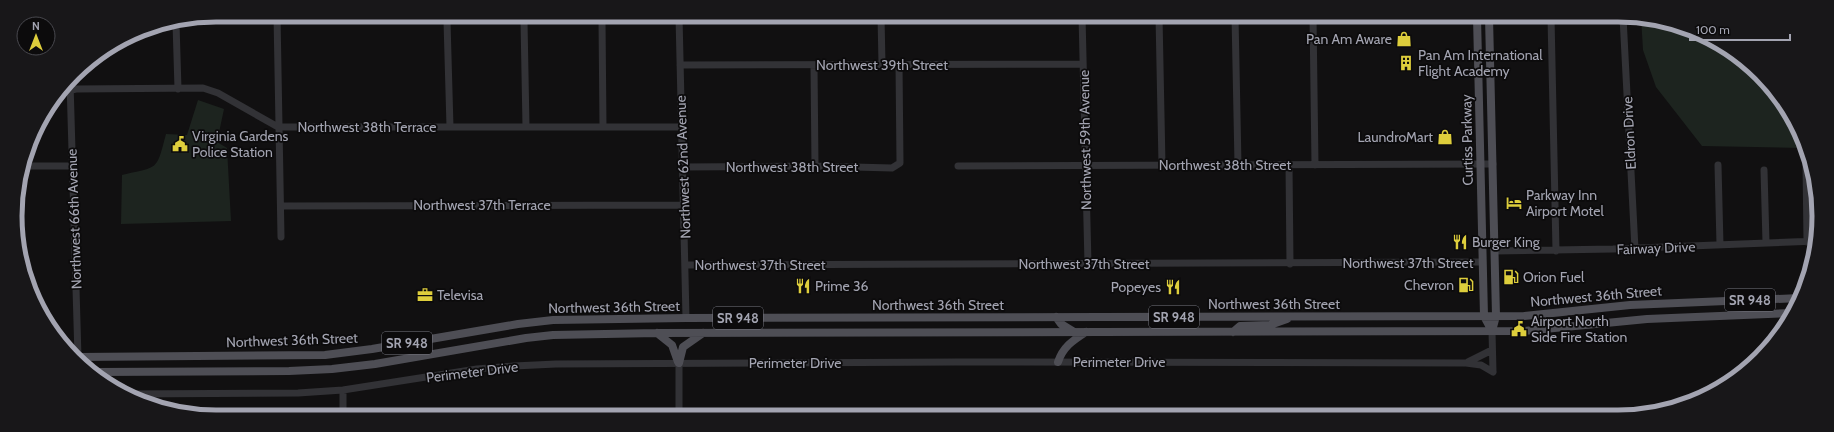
<svg xmlns="http://www.w3.org/2000/svg" width="1834" height="432" font-family="Cabin,sans-serif">
<rect width="100%" height="100%" fill="#111011"/>
<path fill="#1d241f" d="M 1641,17 L 1719,42 L 1778,94 L 1804,148 L 1702,146 L 1656,87 L 1643,50 Z
M 198,100 L 224,109 L 217,142 L 227,148 L 231,221 L 121,224 L 122,175 C 159,166 156,172 166,134 L 187,135 Z"/>
<g fill="none" stroke-linecap="round" stroke-linejoin="round">
<path stroke="#323236" stroke-width="7" d="M 277,15 L 281,237
M 679,16 L 686,318
M 881,16 L 882,64
M 1082,16 L 1088,264
M 1159,16 L 1162,165
M 1235,16 L 1238,165
M 1313,16 L 1315,165
M 1551,17 L 1556,251
M 1623,17 L 1635,249
M 277,20 L 679,20
M 602,20 L 603,127
M 447,21 L 450,127
M 524,21 L 526,127
M 176,23 L 178,89
M 680,65 L 1083,64
M 814,65 L 815,166
M 70,82 L 78,357
M 63,92 L 76,89 L 203,88 L 218,93 L 278,127 L 681,127
M 1806,164 L 1807,242
M 1289,165 L 1290,264
M 1718,165 L 1720,245
M 25,166 L 72,166
M 958,166 L 1493,164
M 682,167 L 815,166 L 892,168 L 900,163 L 899,64
M 1764,170 L 1766,243
M 281,206 L 683,205
M 1495,251 L 1613,249 L 1817,241
M 685,265 L 1482,262
M 1492,331 L 1493,372
M 1468,362 L 1492,350
M 679,363 L 679,415
M 126,394 L 298,393 L 343,390 L 477,369 L 514,366 L 556,364 L 957,362 L 1466,363 L 1481,365 L 1493,372
M 343,415 L 343,390"/>
<path stroke="#4e4e55" stroke-width="8" d="M 1477,17 L 1484,316 L 1492,331
M 1489,17 L 1496,316 L 1492,331
M 1056,317 L 1061,324 L 1074,332
M 1168,331 L 1177,327 L 1186,317
M 1233,332 L 1240,326 L 1270,325 L 1287,319
M 657,333 L 672,345 L 678,362
M 77,357 L 325,355 L 372,349 L 518,324 L 553,320 L 686,318 L 1524,316 L 1630,305 L 1800,298
M 1058,362 C 1063,347 1072,341 1086,332
M 679,363 L 683,347 L 703,333
M 95,372 L 289,371 L 332,369 L 375,364 L 526,338 L 553,335 L 657,333 L 1523,331 L 1647,319 L 1792,313"/>
</g>
<defs>
<symbol id="shop-bare" viewBox="-9 -9 18 18"><path d="M-5-2.5h2.3a2.7 3.5 0 0 1 5.4 0H5L5.5 6h-11ZM-1.5-2.5h3a1.5 2.3 0 0 0-3 0Z" fill="#dece3c" stroke="#0c0b0c" stroke-width="2.5" paint-order="stroke"/></symbol>
<symbol id="building-bare" viewBox="-9 -9 18 18"><path d="M-4-6H4V6H1V3H-1V6H-4ZM-2.5-4.3h1.7v1.8h-1.7ZM.8-4.3h1.7v1.8H.8ZM-2.5-1h1.7V.8h-1.7ZM.8-1h1.7V.8H.8Z" fill="#dece3c" stroke="#0c0b0c" stroke-width="2.5" paint-order="stroke"/></symbol>
<symbol id="civic-bare" viewBox="-9 -9 18 18"><path d="M-.6-6.5H3V-4.5H.6V-3L4-1V1h2V6H-6V1h2V-1L-.6-3ZM-1.2 2.5V6h2.4V2.5Z" fill="#dece3c" stroke="#0c0b0c" stroke-width="2.5" paint-order="stroke"/></symbol>
<symbol id="hotel-bare" viewBox="-9 -9 18 18"><path d="M-6-4.5h1.5V1H6V5H4.5V3h-9V5H-6ZM-4 0a1.8 1.8 0 1 1 3.6 0ZM.5 0V-2.5h3Q6-2.5 6 0Z" fill="#dece3c" stroke="#0c0b0c" stroke-width="2.5" paint-order="stroke"/></symbol>
<symbol id="restaurant-bare" viewBox="-9 -9 18 18"><path d="M-5-6h1v4h1v-4h1v4h1v-4h1v5L-1.5 .5V6h-2V.5L-5-1ZM5-6V6H3V1.5H1.5Q1.5-4 5-6Z" fill="#dece3c" stroke="#0c0b0c" stroke-width="2.5" paint-order="stroke"/></symbol>
<symbol id="fuel-bare" viewBox="-9 -9 18 18"><path d="M-5.5-6h7V0h2V4h1.3V-2.5L3-4.5l.8-.8L6-3V5H2.5V1h-1V6h-7ZM-4.2-4.7v3.2H.2V-4.7Z" fill="#dece3c" stroke="#0c0b0c" stroke-width="2.5" paint-order="stroke"/></symbol>
<symbol id="office-bare" viewBox="-9 -9 18 18"><path d="M-6-3h4V-5.5h4V-3h4V5H-6ZM-1-4.5V-3h2v-1.5ZM-6 0V1H6V0Z" fill="#dece3c" stroke="#0c0b0c" stroke-width="2.5" paint-order="stroke"/></symbol>
</defs>
<g fill-rule="evenodd">
<use href="#shop-bare" x="1393" y="28" width="22" height="22"/>
<use href="#building-bare" x="1395" y="52" width="22" height="22"/>
<use href="#shop-bare" x="1434" y="126" width="22" height="22"/>
<use href="#civic-bare" x="169" y="133" width="22" height="22"/>
<use href="#hotel-bare" x="1503" y="192" width="22" height="22"/>
<use href="#restaurant-bare" x="1449" y="231" width="22" height="22"/>
<use href="#fuel-bare" x="1500" y="266" width="22" height="22"/>
<use href="#fuel-bare" x="1455" y="274" width="22" height="22"/>
<use href="#restaurant-bare" x="792" y="275" width="22" height="22"/>
<use href="#restaurant-bare" x="1162" y="276" width="22" height="22"/>
<use href="#office-bare" x="414" y="284" width="22" height="22"/>
<use href="#civic-bare" x="1508" y="318" width="22" height="22"/>
</g>
<g text-anchor="middle" dominant-baseline="central" stroke-width="3.5" stroke-linejoin="round" paint-order="stroke">
<g fill="#0c0b0c" stroke="#767680" stroke-width="1">
<rect x="1725" y="289" width="50" height="22" rx="3"/>
<rect x="1149" y="306" width="50" height="22" rx="3"/>
<rect x="713" y="307" width="50" height="22" rx="3"/>
<rect x="382" y="332" width="50" height="22" rx="3"/>
</g>
<g font-size="13" font-weight="bold" fill="#a3a4b1">
<text x="1750" y="300">SR 948</text>
<text x="1174" y="317">SR 948</text>
<text x="738" y="318">SR 948</text>
<text x="407" y="343">SR 948</text>
</g>
<g font-size="14" fill="#a3a4b1" stroke="#0c0b0c" text-anchor="start">
<text x="1392" y="39" text-anchor="end">Pan Am Aware</text>
<text x="1418" y="55">Pan Am International<tspan x="1418" dy="16">Flight Academy</tspan></text>
<text x="192" y="136">Virginia Gardens<tspan x="192" dy="16">Police Station</tspan></text>
<text x="1433" y="137" text-anchor="end">LaundroMart</text>
<text x="1526" y="195">Parkway Inn<tspan x="1526" dy="16">Airport Motel</tspan></text>
<text x="1472" y="242">Burger King</text>
<text x="1523" y="277">Orion Fuel</text>
<text x="1454" y="285" text-anchor="end">Chevron</text>
<text x="815" y="286">Prime 36</text>
<text x="1161" y="287" text-anchor="end">Popeyes</text>
<text x="437" y="295">Televisa</text>
<text x="1531" y="321">Airport North<tspan x="1531" dy="16">Side Fire Station</tspan></text>
</g>
<g font-size="14" fill="#a3a4b1" stroke="#0c0b0c">
<text x="882" y="65">Northwest 39th Street</text>
<text x="367" y="127">Northwest 38th Terrace</text>
<text transform="translate(1629 133) rotate(-93)">Eldron Drive</text>
<text transform="translate(1085 140) rotate(-91)">Northwest 59th Avenue</text>
<text transform="translate(1467 140) rotate(-91)">Curtiss Parkway</text>
<text x="1225" y="165">Northwest 38th Street</text>
<text transform="translate(683 167) rotate(-92)">Northwest 62nd Avenue</text>
<text x="792" y="167">Northwest 38th Street</text>
<text x="482" y="205">Northwest 37th Terrace</text>
<text transform="translate(74 219) rotate(-92)">Northwest 66th Avenue</text>
<text transform="translate(1656 248) rotate(-2)">Fairway Drive</text>
<text x="1408" y="263">Northwest 37th Street</text>
<text x="1084" y="264">Northwest 37th Street</text>
<text x="760" y="265">Northwest 37th Street</text>
<text transform="translate(1596 296) rotate(-5)">Northwest 36th Street</text>
<text x="1274" y="304">Northwest 36th Street</text>
<text x="938" y="305">Northwest 36th Street</text>
<text transform="translate(614 307) rotate(-1)">Northwest 36th Street</text>
<text transform="translate(292 340) rotate(-2)">Northwest 36th Street</text>
<text x="1119" y="362">Perimeter Drive</text>
<text x="795" y="363">Perimeter Drive</text>
<text transform="translate(472 372) rotate(-7)">Perimeter Drive</text>
</g>
</g>
<path d="M0 0H1834V432H0ZM216 22H1618A194 194 0 0 1 1812 216V216A194 194 0 0 1 1618 410H216A194 194 0 0 1 22 216V216A194 194 0 0 1 216 22Z" fill="#181719" fill-rule="evenodd"/>
<path fill="none" stroke="#a3a4b1" stroke-width="5" d="M216 22H1618A194 194 0 0 1 1812 216V216A194 194 0 0 1 1618 410H216A194 194 0 0 1 22 216V216A194 194 0 0 1 216 22Z"/>
<g transform="translate(36 36)"><circle r="19" fill="#0c0b0c" stroke="#48484e"/>
<path d="M0-3L7 15L0 10L-7 15Z" fill="#dece3c"/>
<text y="-6" font-size="11" font-weight="bold" text-anchor="middle" fill="#a3a4b1">N</text>
</g>
<path d="M1690 34v6h100v-6" fill="none" stroke="#a3a4b1" stroke-width="2"/>
<text x="1696" y="34" font-size="12" fill="#a3a4b1" stroke="#0c0b0c" stroke-width="3" paint-order="stroke">100 m</text>
</svg>
